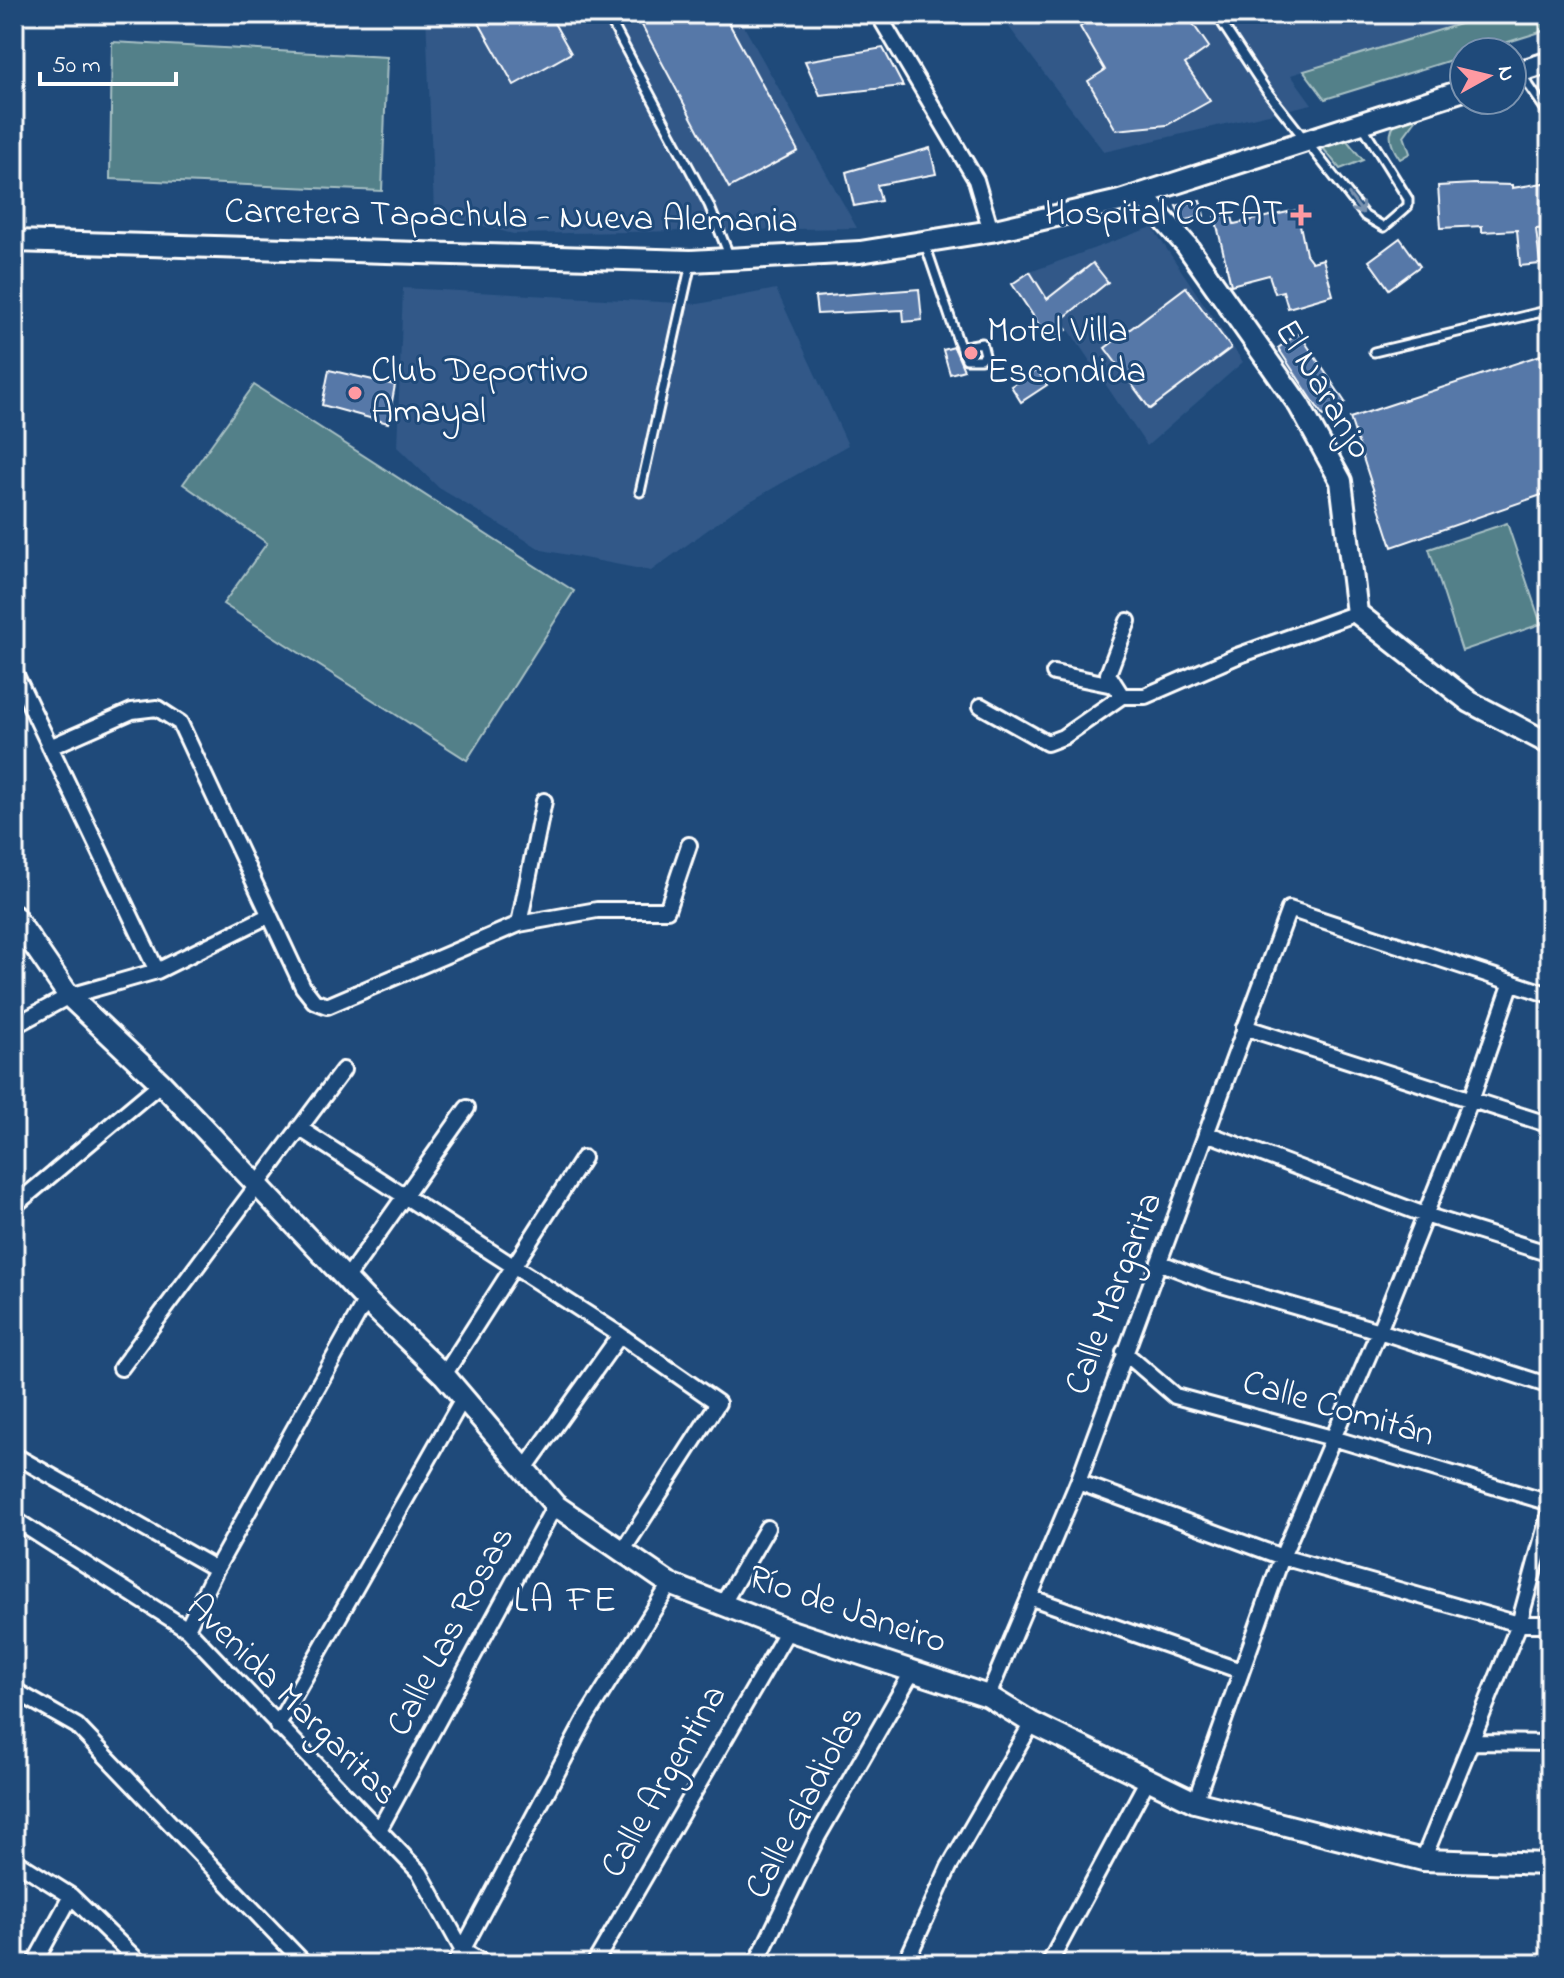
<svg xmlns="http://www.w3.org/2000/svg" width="1564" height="1978" font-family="'Indie Flower',sans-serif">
<rect width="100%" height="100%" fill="#1f4a7a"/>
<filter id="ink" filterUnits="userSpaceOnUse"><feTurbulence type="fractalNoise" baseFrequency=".0125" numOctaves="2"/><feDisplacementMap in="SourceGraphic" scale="16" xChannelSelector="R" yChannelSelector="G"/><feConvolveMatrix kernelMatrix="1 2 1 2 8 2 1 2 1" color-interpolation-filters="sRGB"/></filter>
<g filter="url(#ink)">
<path fill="#305888" d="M 426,14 L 737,14 L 857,228 L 513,234 L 434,213 Z
M 999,14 L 1493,14 L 1291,75 L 1312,104 L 1104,152 Z
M 1152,227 L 1243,362 L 1147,446 L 1030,272 Z
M 403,288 L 698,304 L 776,289 L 848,445 L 735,510 L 651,571 L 542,550 L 439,488 L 397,447 Z"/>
<path fill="#528089" stroke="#a8c0c4" stroke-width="2" d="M 1493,14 L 1550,14 L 1550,29 L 1476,52 L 1464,52 L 1464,56 L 1325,99 L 1304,71 Z
M 112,42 L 387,57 L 382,191 L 110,179 Z
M 1407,112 L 1415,121 L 1404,136 L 1410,153 L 1400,159 C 1386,140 1387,126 1407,112 Z
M 1344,137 L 1363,160 L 1340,169 L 1323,148 Z
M 254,385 L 574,591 L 467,760 L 223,604 L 267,543 L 183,484 Z
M 1507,523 L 1541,624 L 1462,651 L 1429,549 Z"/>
<path fill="#5778a8" stroke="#fff" stroke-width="2" d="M 474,14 L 549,14 L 571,53 L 514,85 Z
M 636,14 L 724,14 L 798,151 L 729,188 Z
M 1099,14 L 1186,14 L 1209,47 L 1185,64 L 1210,101 L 1167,125 L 1116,130 L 1088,81 L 1105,70 L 1080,27 Z
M 883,48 L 903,86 L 820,95 L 805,61 Z
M 930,148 L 936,174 L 877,185 L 881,201 L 854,206 L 846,172 Z
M 1550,182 L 1550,228 L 1536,229 L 1540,264 L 1520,266 L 1517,230 L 1482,232 L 1482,226 L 1441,228 L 1438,186 L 1474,184 L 1512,185 L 1512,188 Z
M 1200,200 L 1204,216 L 1183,221 L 1176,206 Z
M 1297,210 L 1306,254 L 1312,262 L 1323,259 L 1333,295 L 1288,308 L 1283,291 L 1275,293 L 1269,275 L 1231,285 L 1215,217 L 1231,214 L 1234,224 Z
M 1400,238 L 1420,266 L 1389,289 L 1369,261 Z
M 1093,263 L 1108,282 L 1061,320 L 1067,330 L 1050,341 L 1012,284 L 1030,272 L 1047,299 Z
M 1186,287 L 1231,348 L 1150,409 L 1105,348 Z
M 919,289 L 922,320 L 904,322 L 903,310 L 817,314 L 815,297 Z
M 1299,333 L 1345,402 L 1323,416 L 1278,348 Z
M 954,347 L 964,370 L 950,374 L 943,350 Z
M 1550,352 L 1550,492 L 1392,547 L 1350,418 Z
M 329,370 L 395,385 L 388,423 L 322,405 Z
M 1037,370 L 1047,385 L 1021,402 L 1011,386 Z"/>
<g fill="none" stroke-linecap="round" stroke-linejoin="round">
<defs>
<path id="lane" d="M 607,14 L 709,205 L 729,255
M 1216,14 L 1266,90 L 1365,216 L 1384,227 L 1408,206 L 1408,199 L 1362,125
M 1521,74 L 1550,116
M 925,244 L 958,341 L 966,359 L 981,359 L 985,355 L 982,343 L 960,347
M 1374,352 L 1550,310
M 640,492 L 691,263"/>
<path id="street" d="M 878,14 L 976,180 L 991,231
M 1128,621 L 1108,674 L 1122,696 L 1145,696 L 1237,656 L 1357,613
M 14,671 L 157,971
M 1054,673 L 1113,685
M 981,706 L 1047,743 L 1063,737 L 1122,696
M 50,747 L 132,711 L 157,708 L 180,723 L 303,987 L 314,1001 L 327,1006 L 519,924 L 597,910 L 667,910 L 689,845
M 519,924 L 544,801
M 14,1026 L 69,996 L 157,971 L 268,916
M 1244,1027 L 1550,1125
M 299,1128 L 620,1335 L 718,1403 L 623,1550
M 1206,1133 L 1425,1215 L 1550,1254
M 14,1206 L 161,1083
M 1161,1263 L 1208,1281 L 1379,1331 L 1550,1386
M 346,1279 L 467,1108
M 1124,1352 L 1175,1396 L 1336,1439 L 1550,1503
M 121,1368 L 343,1070
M 444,1375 L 583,1158
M 14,1455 L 216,1569
M 524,1470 L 620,1335
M 1078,1482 L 1282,1557 L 1519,1624 L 1550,1624
M 14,1519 L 187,1629 L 420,1873 L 463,1951 L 486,1964
M 1029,1597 L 1241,1671
M 722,1605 L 767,1528
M 187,1629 L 216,1569 L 366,1300
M 14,1690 L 77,1726 L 305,1964
M 988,1696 L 1078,1482 L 1289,909 L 1550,995
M 277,1726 L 462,1400
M 1471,1742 L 1550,1743
M 1195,1802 L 1282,1557 L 1379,1331 L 1471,1100 L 1512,982
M 379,1830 L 555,1505
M 14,1860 L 71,1896 L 141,1964
M 1423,1860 L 1519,1624 L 1550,1511
M 34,1964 L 71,1896
M 193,1964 L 204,1964
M 455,1964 L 586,1718 L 670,1584
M 594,1964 L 788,1630
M 756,1964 L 818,1836 L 912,1672
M 905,1964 L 949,1867 L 1032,1723
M 1049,1964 L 1148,1779"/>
<path id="secondary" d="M 1512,74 L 1550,62
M 1142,195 L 1187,246 L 1299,405 L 1341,481 L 1357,613 L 1470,702 L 1550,744
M 14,241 L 691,261 L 860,252 L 991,231 L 1120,201 L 1464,90
M 14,916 L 69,996 L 161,1083 L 366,1300 L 444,1375 L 555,1505 L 670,1584 L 788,1630 L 988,1696 L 1032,1723 L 1195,1802 L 1423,1860 L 1550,1864"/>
</defs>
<use href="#lane" stroke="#fff" stroke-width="13"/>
<use href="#street" stroke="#fff" stroke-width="20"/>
<use href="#secondary" stroke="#fff" stroke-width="26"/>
<use href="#lane" stroke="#1f4a7a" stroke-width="7"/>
<use href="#street" stroke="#1f4a7a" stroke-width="14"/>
<use href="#secondary" stroke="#1f4a7a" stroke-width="20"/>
</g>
<defs><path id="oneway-shaft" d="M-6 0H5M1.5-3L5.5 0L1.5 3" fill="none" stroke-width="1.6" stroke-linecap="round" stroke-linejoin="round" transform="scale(2)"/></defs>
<use stroke="#7992af" href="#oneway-shaft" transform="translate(1356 204) rotate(53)"/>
</g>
<g fill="#ff9aa2" stroke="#1f4a7a" stroke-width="3">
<path d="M1297 203h8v8h8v8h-8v8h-8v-8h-8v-8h8z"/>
<circle cx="971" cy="353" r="8"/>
<circle cx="355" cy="393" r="8"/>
</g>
<g text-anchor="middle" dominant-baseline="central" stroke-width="6" stroke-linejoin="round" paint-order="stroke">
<g font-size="36" fill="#fff" stroke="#1f4a7a" text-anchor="start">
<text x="1283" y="215" text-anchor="end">Hospital COFAT</text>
<text x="987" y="332">Motel Villa<tspan x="987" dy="41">Escondida</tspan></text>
<text x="371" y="372">Club Deportivo<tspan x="371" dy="41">Amayal</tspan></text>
</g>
<g font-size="36" fill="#fff" stroke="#1f4a7a">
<text transform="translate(511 218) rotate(1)">Carretera Tapachula - Nueva Alemania</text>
<text transform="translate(1322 390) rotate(59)">El Naranjo</text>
<text transform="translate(1115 1294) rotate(-69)">Calle Margarita</text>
<text transform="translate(1338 1410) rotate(16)">Calle Comitán</text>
<text transform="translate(847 1611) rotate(19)">Río de Janeiro</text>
<text transform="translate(452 1632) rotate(-62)">Calle Las Rosas</text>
<text transform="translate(291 1701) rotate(45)">Avenida Margaritas</text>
<text transform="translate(665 1782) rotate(-60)">Calle Argentina</text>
<text transform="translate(806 1803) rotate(-62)">Calle Gladiolas</text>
</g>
<g font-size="38" letter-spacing="2" fill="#fff" stroke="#1f4a7a">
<text x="566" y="1602">LA FE</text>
</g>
</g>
<rect width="1564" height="1978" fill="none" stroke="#1f4a7a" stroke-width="48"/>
<rect x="24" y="24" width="1516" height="1930" fill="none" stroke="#fff" stroke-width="3" filter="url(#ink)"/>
<g transform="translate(1488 76) rotate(82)"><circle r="38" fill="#1f4a7a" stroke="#7992af" stroke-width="2"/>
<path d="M0-6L14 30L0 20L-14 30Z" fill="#ff9aa2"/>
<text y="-12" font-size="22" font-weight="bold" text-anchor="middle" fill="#ffffff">N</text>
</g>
<path d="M40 72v12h136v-12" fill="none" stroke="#ffffff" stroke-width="4"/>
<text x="52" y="72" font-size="24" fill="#ffffff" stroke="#1f4a7a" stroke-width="6" paint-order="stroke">50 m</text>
</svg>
